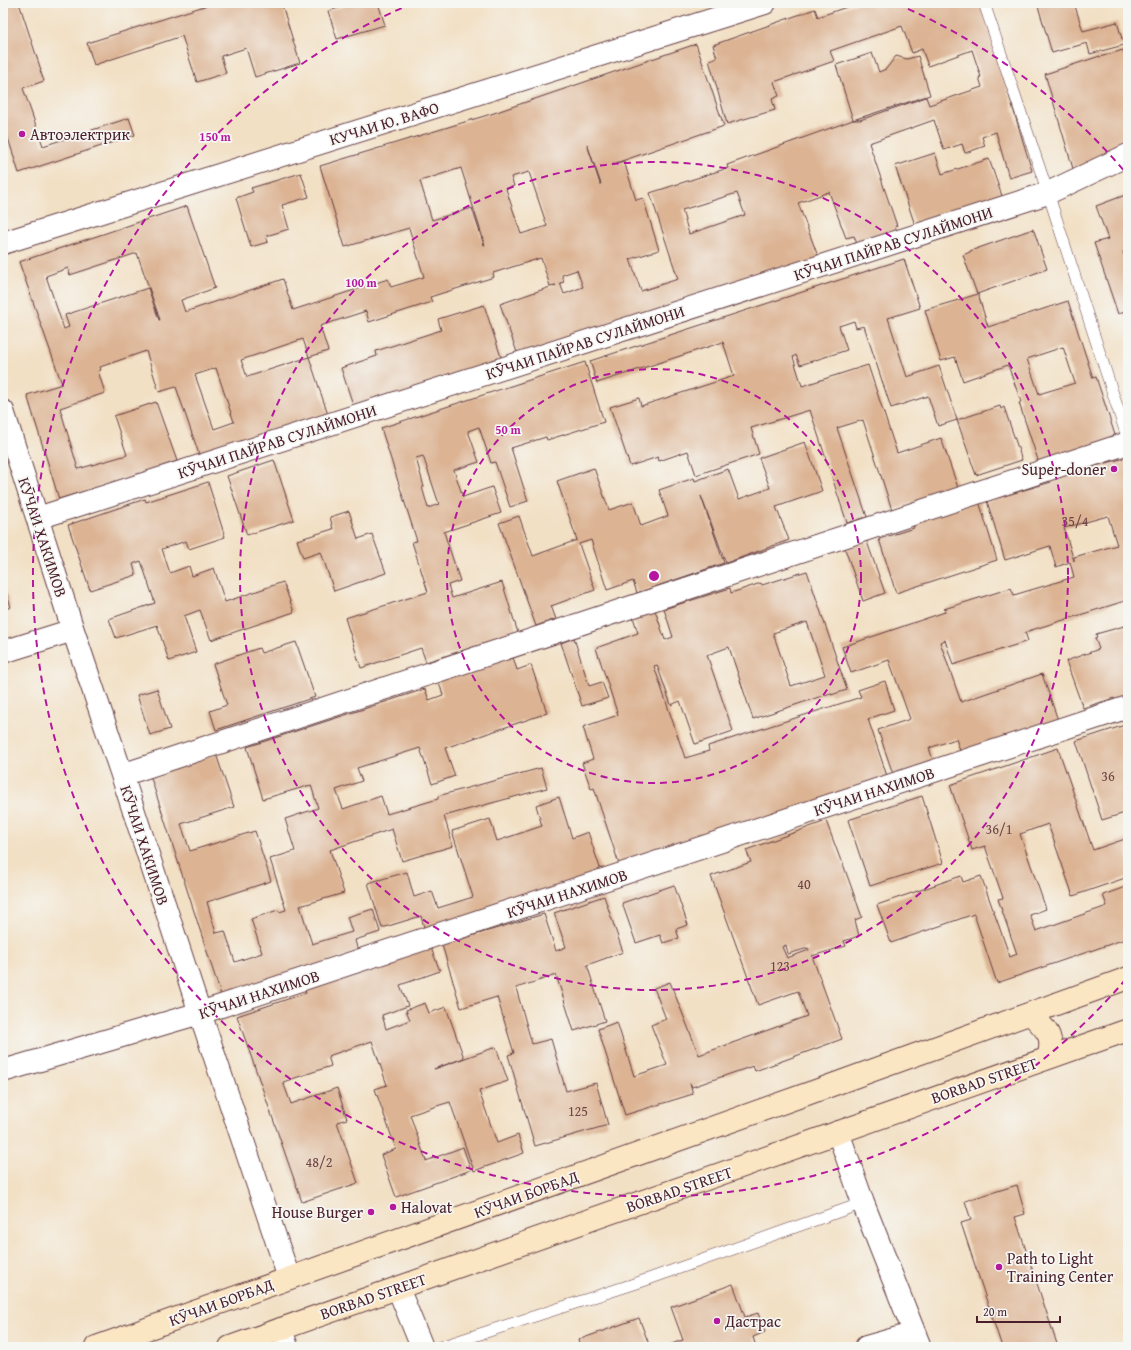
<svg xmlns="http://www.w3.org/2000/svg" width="1131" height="1350" font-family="'Gentium Book Plus',serif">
<rect width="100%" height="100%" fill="#f6f6f2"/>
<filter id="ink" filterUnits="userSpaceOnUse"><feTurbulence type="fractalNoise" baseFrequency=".025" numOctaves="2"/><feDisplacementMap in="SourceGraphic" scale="8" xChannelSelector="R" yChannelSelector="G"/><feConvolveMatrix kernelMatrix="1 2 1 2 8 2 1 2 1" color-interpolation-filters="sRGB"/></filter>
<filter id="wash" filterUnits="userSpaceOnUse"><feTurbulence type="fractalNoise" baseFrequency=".012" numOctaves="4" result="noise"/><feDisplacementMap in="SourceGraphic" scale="16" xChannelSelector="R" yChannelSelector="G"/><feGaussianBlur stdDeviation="0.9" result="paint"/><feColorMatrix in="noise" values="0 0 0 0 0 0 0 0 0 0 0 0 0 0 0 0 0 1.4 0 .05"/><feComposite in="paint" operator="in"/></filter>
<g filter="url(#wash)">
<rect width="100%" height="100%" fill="#f2e0c5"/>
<g id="blocks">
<path fill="#dcb393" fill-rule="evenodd" d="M 3,3 L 19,3 L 41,70 L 40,70 L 44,81 L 23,88 L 43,146 L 129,118 L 135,135 L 19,173 L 3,122 Z
M 214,3 L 287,3 L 282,5 L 300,63 L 255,77 L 246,48 L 221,56 L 226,73 L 197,82 L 182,36 L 94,65 L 87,43 Z
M 356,3 L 378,3 L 385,25 L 337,39 L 328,11 Z
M 858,3 L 981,3 L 1032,171 L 1009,178 L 996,132 L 982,137 L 985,146 L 965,153 L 962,144 L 944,150 L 934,120 L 869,143 L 897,226 L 895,226 L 899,237 L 859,249 L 854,236 L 846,238 L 829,192 L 798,203 L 819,259 L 519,358 L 500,304 L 556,285 L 550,286 L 541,258 L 493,273 L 494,277 L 430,297 L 432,302 L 369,322 L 366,311 L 320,326 L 328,351 L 309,357 L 329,418 L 201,460 L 176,387 L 159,392 L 146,351 L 100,367 L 101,370 L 98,371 L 105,393 L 60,408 L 78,469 L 127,455 L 114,416 L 156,402 L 177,461 L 134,476 L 59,499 L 27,395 L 62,384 L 19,262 L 187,206 L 215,288 L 181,300 L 185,312 L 283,279 L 293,310 L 388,279 L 391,287 L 424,277 L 409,228 L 345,247 L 320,166 L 491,114 L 696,44 L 724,126 L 613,164 L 624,161 L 636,200 L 643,198 L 659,250 L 630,259 L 641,291 L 678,279 L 650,193 L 728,168 L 727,165 L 853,120 L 860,120 L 926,97 L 929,105 L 982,87 L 979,77 L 981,77 L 972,50 L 928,66 L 922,49 L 912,53 L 902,26 L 830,51 L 834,61 L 774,82 L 779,96 L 772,99 L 775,110 L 727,124 L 709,60 L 717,58 L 713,45 L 815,9 L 818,17 ZM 587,144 L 601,184 L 600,184 ZM 461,168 L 485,245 L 484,245 L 472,208 L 432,220 L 420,181 ZM 529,172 L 547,226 L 521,234 L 506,189 L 514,186 L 511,177 ZM 737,193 L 745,215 L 689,234 L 682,210 ZM 137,253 L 160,320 L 159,320 L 148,288 L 65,315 L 69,327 L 64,329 L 46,276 L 68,268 L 70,275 ZM 577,270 L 583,287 L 564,294 L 560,283 L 564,282 L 562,275 ZM 303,339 L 309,357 L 247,377 L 241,360 ZM 216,368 L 234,422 L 214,429 L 195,375 Z
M 1037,3 L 1074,3 L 1083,31 L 1117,22 L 1122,39 L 1128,37 L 1128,56 L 1124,45 L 1090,54 L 1087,43 L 1052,53 Z
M 1123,50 L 1128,67 L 1128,156 L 1074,172 L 1045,74 L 1100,56 L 1100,57 Z
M 872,53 L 879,72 L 886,69 L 896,56 L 907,59 L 918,56 L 930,95 L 853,120 L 836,65 Z
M 935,153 L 942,174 L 989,159 L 1002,196 L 915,225 L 895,166 Z
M 301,173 L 309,197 L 282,205 L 289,229 L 266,236 L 268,242 L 251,247 L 236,198 L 253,192 L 251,188 Z
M 1128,194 L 1128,250 L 1123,252 L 1128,266 L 1128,311 L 1118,314 L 1094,243 L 1108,239 L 1096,206 Z
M 1033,229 L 1033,231 L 1034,231 L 1047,269 L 977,294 L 963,255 L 970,252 L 970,251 Z
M 904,259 L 920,308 L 888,318 L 907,377 L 939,366 L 957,420 L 1000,406 L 1001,409 L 1004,407 L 1022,460 L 976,475 L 957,420 L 938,426 L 928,396 L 891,408 L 864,326 L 856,328 L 854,321 L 839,326 L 847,350 L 800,365 L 796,355 L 793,357 L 802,386 L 868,365 L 897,453 L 941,438 L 958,488 L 892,510 L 863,420 L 837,428 L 867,517 L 847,523 L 810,410 L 751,428 L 759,454 L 696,475 L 688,451 L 659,461 L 658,457 L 630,466 L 610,407 L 639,398 L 641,406 L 734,376 L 723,342 L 597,383 L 590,361 Z
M 978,294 L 988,327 L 1068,301 L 1093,378 L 1096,377 L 1116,438 L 1039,463 L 1019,403 L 1021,402 L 1008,365 L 963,381 L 955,357 L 941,361 L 925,310 ZM 1063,347 L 1075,383 L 1039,394 L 1027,359 Z
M 484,305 L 503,363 L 355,411 L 341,368 L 377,356 L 376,351 L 441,330 L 438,319 Z
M 585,362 L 604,422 L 547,440 L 546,437 L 511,448 L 528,501 L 510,507 L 495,462 L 491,463 L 479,427 L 468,431 L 479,462 L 454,470 L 463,497 L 492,487 L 501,513 L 444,532 L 460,581 L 448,585 L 452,598 L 502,582 L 518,633 L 426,662 L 421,648 L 361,668 L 345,618 L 428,592 L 412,542 L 417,541 L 381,428 ZM 423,456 L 439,504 L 428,508 L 422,487 L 424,487 L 416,458 Z
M 805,442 L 822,491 L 776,507 L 789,540 L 726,563 L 701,496 L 724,563 L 637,593 L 633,581 L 607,590 L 591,540 L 579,544 L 595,590 L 551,606 L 556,619 L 536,626 L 499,523 L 519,516 L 533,556 L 577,540 L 557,481 L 594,468 L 609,510 L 633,502 L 641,526 L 668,516 L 659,490 L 694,478 L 695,481 L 728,469 L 739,499 L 770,488 L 759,458 Z
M 1125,458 L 1128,470 L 1128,600 L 1025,632 L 1028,641 L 953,665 L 945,640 L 940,642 L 961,702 L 1042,674 L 1060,726 L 963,759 L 956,739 L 929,748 L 935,766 L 895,780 L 878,730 L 910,719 L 889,660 L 851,673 L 842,647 L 945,612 L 944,609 L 1011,588 L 1014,595 L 1074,577 L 1070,562 L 1056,567 L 1050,546 L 1005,560 L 987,501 L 1051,482 L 1050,478 ZM 1108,516 L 1117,545 L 1074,557 L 1074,561 L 1064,528 Z
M 274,460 L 294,520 L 247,535 L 227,476 Z
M 208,482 L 225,537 L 189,549 L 186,541 L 162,549 L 170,573 L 189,566 L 192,576 L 214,568 L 225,602 L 283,582 L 294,612 L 211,640 L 200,610 L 184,616 L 196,652 L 169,661 L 157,625 L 116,638 L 109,619 L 155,603 L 141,561 L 133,564 L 136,575 L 90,590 L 68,525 L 145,499 L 146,502 Z
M 979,501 L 997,560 L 896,593 L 879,539 L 914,528 L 912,523 Z
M 349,511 L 358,539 L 372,534 L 386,573 L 334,591 L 321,552 L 303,558 L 297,540 L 333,529 L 330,517 Z
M 866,539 L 885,593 L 863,601 L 844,546 Z
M 807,571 L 847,690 L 831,695 L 831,693 L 753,719 L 729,647 L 707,655 L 733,731 L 695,744 L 680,701 L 671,705 L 657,665 L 654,666 L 685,758 L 709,751 L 708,746 L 861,697 L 858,690 L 885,681 L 894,710 L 868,719 L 889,782 L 621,870 L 594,788 L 591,789 L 582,763 L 593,759 L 583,727 L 618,715 L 596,648 L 638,633 L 633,617 L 655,610 L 665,640 L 673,637 L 664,609 L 730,588 L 731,593 L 761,583 L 762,585 ZM 807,622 L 825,675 L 791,686 L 773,633 Z
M 3,583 L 11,607 L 3,610 Z
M 1128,625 L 1128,702 L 1116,706 L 1114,698 L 1083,708 L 1066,661 L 1099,649 L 1095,638 L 1097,638 L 1096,634 Z
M 574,638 L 589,686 L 602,682 L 608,698 L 582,706 L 561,643 Z
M 296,642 L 315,697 L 216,730 L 210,711 L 227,705 L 213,664 L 259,648 L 261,653 Z
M 512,654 L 517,670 L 531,665 L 547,713 L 445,748 L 455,776 L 432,784 L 420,748 L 357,768 L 362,781 L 336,790 L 343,809 L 381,796 L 387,814 L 438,799 L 438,796 L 541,768 L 547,788 L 444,816 L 453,846 L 402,861 L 392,829 L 330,850 L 344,893 L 300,906 L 312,944 L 352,932 L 347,917 L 373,909 L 380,932 L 355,940 L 358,952 L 221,995 L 150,775 L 216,754 L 234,807 L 181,824 L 190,851 L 255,831 L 271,881 L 207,902 L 216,933 L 225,931 L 235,962 L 262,953 L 251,919 L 278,910 L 279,912 L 286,910 L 270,859 L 295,851 L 285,819 L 318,808 L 311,785 L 263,799 L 247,747 L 425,689 L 429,700 L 443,695 L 438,679 Z
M 157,689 L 170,729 L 150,735 L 137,695 Z
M 1128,724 L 1128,812 L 1102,820 L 1076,741 Z
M 1058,748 L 1093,850 L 1128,838 L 1128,877 L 1073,896 L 1048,824 L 1020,834 L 1046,909 L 1030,915 L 1036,931 L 1107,906 L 1103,895 L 1128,886 L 1128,938 L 997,983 L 974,914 L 891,943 L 877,905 L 961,876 L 963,882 L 981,876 L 1010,957 L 1017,954 L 998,899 L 1003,898 L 985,846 L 972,850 L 950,785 Z
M 922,796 L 943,863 L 870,886 L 848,820 Z
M 559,797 L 572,838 L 588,832 L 602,874 L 425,931 L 421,916 L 382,928 L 368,883 L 407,872 L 414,897 L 432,891 L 438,908 L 473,897 L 452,831 L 490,819 L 497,841 L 542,826 L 536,805 Z
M 826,821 L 841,861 L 842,861 L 862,917 L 855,920 L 859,936 L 844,941 L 846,946 L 812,956 L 842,1039 L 755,1071 L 753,1066 L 692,1087 L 690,1083 L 693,1094 L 625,1115 L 598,1029 L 617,1022 L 634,1076 L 667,1065 L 651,1025 L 666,1019 L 654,988 L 670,982 L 699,1055 L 807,1016 L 798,991 L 758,1005 L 711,876 L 751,862 L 746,850 ZM 786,945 L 788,954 L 808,948 L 809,950 L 787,958 L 782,947 Z
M 674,885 L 688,925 L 676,929 L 679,938 L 663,943 L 660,935 L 636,943 L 622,903 Z
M 604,896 L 623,952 L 587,965 L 605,1021 L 574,1031 L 556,975 L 516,988 L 532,1044 L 551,1039 L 566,1091 L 596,1083 L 608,1125 L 535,1146 L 508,1055 L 514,1053 L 497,997 L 461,1008 L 442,945 L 544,914 L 556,951 L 566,947 L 554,913 Z
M 431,948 L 440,971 L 400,985 L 408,1006 L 382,1015 L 386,1029 L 410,1020 L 406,1010 L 425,1003 L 429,1013 L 446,1007 L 464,1058 L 434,1069 L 496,1047 L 508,1081 L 479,1091 L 497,1143 L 518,1135 L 524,1153 L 474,1171 L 450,1102 L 440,1105 L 410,1115 L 426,1161 L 463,1147 L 471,1170 L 396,1197 L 381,1155 L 396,1149 L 375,1089 L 387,1085 L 372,1041 L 328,1056 L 331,1066 L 283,1082 L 291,1104 L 337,1088 L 347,1119 L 337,1122 L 358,1183 L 302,1202 L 237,1016 L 306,993 L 305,990 Z
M 1017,1185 L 1025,1214 L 1015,1217 L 1058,1347 L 1002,1347 L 961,1223 L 971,1220 L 965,1201 Z
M 733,1284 L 745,1317 L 758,1313 L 765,1332 L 753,1337 L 756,1347 L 663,1347 L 683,1340 L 671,1307 Z
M 639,1318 L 650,1347 L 580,1347 L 578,1340 Z"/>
</g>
</g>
<g filter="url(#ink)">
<use href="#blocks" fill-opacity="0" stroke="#633c42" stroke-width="1"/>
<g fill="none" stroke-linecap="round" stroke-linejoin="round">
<defs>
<path id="lane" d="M 984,3 L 1048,193 L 1128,440
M 440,1347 L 640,1282 L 863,1203"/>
<path id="street" d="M 3,243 L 765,3
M 3,411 L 73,630 L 122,775 L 200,1013 L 289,1278
M 38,518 L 1048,193 L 1128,155
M 3,652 L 73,630
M 122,775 L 1128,443
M 3,1071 L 200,1013 L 1128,707
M 838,1132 L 863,1203 L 920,1347
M 398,1288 L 422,1347
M 281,1329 L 287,1347
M 866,1347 L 915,1333"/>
<path id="secondary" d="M 1031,1014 C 1046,1030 1055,1035 1048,1058
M 96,1347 L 821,1089 L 1128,978
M 230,1347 L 1128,1030"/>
</defs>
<use href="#lane" stroke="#633c42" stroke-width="12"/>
<use href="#street" stroke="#633c42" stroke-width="24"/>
<use href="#secondary" stroke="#633c42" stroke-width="24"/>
<use href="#lane" stroke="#fff" stroke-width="11"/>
<use href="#street" stroke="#fff" stroke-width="22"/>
<use href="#secondary" stroke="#fbe6c4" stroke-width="22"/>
</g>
</g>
<g fill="none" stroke="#b5179e" stroke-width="2" stroke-dasharray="7 5">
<circle cx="654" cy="576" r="207"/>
<circle cx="654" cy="576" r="414"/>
<path d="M1126 979A621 621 0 1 1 411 4M897 4A621 621 0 0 1 1126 173"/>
</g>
<g fill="#b5179e" stroke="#f6f6f2" stroke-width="1.5">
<circle cx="22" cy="134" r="4"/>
<circle cx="1114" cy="469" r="4"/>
<circle cx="393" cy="1207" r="4"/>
<circle cx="371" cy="1212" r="4"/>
<circle cx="999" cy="1267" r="4"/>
<circle cx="717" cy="1321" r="4"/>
</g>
<g text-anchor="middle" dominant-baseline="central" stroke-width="3.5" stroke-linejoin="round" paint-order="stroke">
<g font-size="14" fill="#6e4445">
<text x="1075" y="521">35/4</text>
<text x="1108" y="776">36</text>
<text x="999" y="829">36/1</text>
<text x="804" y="884">40</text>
<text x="780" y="966">123</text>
<text x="578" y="1111">125</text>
<text x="319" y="1162">48/2</text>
</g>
<g font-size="16" fill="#4a1f2b" stroke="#f6f6f2">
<text transform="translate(384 123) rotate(-17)">КУЧАИ Ю. ВАФО</text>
<text transform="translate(893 243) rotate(-18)">КӮЧАИ ПАЙРАВ СУЛАЙМОНИ</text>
<text transform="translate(585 342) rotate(-18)">КӮЧАИ ПАЙРАВ СУЛАЙМОНИ</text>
<text transform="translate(277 441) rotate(-18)">КӮЧАИ ПАЙРАВ СУЛАЙМОНИ</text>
<text transform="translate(43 537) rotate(72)">КӮЧАИ ХАКИМОВ</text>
<text transform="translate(874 791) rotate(-18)">КӮЧАИ НАХИМОВ</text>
<text transform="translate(145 845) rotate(72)">КӮЧАИ ХАКИМОВ</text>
<text transform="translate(567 893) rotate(-18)">КӮЧАИ НАХИМОВ</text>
<text transform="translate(259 994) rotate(-18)">КӮЧАИ НАХИМОВ</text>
<text transform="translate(984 1080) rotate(-19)">BORBAD STREET</text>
<text transform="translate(679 1189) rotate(-19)">BORBAD STREET</text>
<text transform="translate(526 1194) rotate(-20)">КӮЧАИ БОРБАД</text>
<text transform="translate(373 1296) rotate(-19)">BORBAD STREET</text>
<text transform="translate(221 1302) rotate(-20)">КӮЧАИ БОРБАД</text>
</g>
<g font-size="16" fill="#4a1f2b" stroke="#f6f6f2" text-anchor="start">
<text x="30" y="134">Автоэлектрик</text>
<text x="1106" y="469" text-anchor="end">Super-doner</text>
<text x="401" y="1207">Halovat</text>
<text x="363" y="1212" text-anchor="end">House Burger</text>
<text x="1007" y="1258">Path to Light<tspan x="1007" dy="18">Training Center</tspan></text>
<text x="725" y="1321">Дастрас</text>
</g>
</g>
<circle cx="654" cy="576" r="6" fill="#b5179e" stroke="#f6f6f2" stroke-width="2"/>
<g font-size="12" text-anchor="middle" font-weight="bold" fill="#b5179e" stroke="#f6f6f2" stroke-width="3.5" stroke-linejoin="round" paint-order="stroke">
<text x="215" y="141">150 m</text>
<text x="361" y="287">100 m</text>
<text x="508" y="434">50 m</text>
</g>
<rect width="1131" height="1350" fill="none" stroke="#f6f6f2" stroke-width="16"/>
<path d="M977 1316v6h83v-6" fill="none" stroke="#4a1f2b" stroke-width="2"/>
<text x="983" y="1316" font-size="12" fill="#4a1f2b" stroke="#f6f6f2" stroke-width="3" paint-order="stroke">20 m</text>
</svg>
